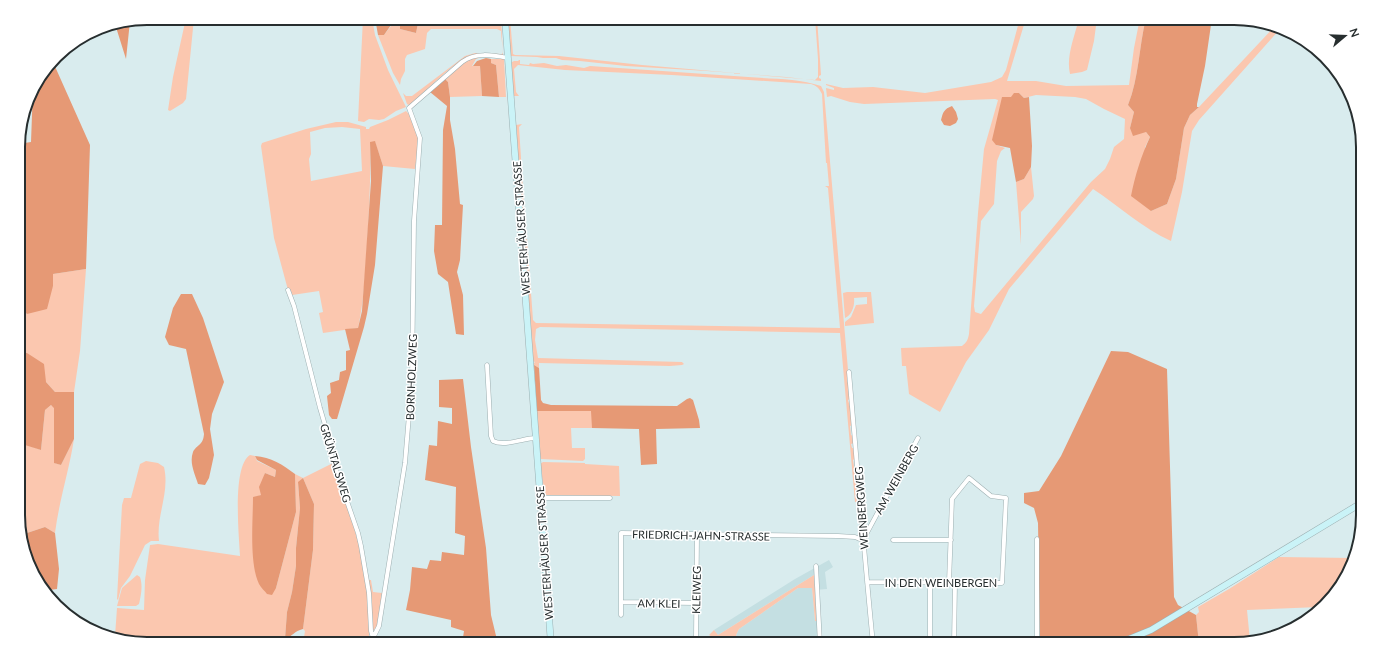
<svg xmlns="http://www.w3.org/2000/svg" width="1381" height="662" font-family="Lato,sans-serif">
<rect width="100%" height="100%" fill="#d9ecee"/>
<path fill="#c4dfe2" d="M 829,560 L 833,567 L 825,572 L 827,589 L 815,590 L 814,575 L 718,635 L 714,630 L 795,579 Z
M 798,588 L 812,588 L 815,621 L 817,621 L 817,644 L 733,644 L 739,641 L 736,635 L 739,629 Z"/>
<path fill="#fbc7af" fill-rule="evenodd" d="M 186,18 L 194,18 L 186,99 L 183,103 L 170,111 L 168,110 L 173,77 Z
M 363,18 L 372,18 L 375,35 L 388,70 L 406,107 L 396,111 L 384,119 L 379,120 L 369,119 L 364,122 L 358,121 Z
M 390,18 L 400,18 L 400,29 L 416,33 L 419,18 L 501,18 L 503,55 C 493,57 482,52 472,55 C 457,59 424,93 411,104 L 409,105 L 407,104 L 403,93 L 406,96 L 412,96 L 465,56 L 475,53 L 502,54 L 503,52 L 501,33 L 501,31 L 497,29 L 431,29 L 427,33 L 425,49 L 407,55 L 405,59 L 405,71 L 401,79 L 400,85 L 393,73 L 378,35 L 384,35 L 391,26 Z
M 507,18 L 510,18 L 513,54 L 515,55 L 559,56 L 642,65 L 815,80 L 818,77 L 818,59 L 815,18 L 817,18 L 821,75 L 819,76 L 819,78 L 821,79 L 821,81 L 786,77 L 707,71 L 626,66 L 580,61 L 562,60 L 556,58 L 543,58 L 537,57 L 511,56 L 510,54 Z
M 1020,18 L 1026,18 L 1007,81 L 1036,81 L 1066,86 L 1129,85 L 1134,48 L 1140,18 L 1146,18 C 1139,46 1139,78 1128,105 L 1134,112 L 1130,128 L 1146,132 L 1150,137 L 1145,147 L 1151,211 L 1167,204 L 1176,179 L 1184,128 L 1190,115 L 1199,107 L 1274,27 L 1280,29 L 1199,120 L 1192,131 L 1182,192 L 1171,241 C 1142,228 1119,206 1093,189 L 1009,289 L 989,330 L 966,362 L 940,412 L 909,394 L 906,366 L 902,366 L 901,348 L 962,346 C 966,343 968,340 969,334 L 978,213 L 984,149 L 998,100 L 995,99 L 864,104 L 850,102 L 831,96 L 827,97 L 826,88 L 834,90 L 834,88 L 826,85 L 826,84 L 843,88 L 873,87 L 925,93 L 991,82 L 1002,77 L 1006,70 ZM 1019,93 L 1024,98 L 1036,95 L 1075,97 L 1086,99 L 1104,109 L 1125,119 L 1124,139 L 1114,147 L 1110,159 L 1105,169 L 1091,182 L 981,314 L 975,312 L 974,306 L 981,221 L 994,204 L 997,161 L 1001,151 L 1005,148 L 996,145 Z
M 1093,18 L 1097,18 L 1094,41 L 1087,70 L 1082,72 L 1070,74 C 1066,57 1074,38 1078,22 L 1083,24 L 1088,24 Z
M 476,57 L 482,57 L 476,59 L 472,66 L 480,65 L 482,96 L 450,97 L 448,82 L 445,79 L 468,59 Z
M 491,59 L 504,59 L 506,97 L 499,97 L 496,65 L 491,63 Z
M 519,60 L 520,60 L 520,64 L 529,65 L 530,63 L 533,64 L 544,63 L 557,66 L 566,65 L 584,68 L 590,66 C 643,70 696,73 748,77 C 773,79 798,78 821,86 L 824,92 L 848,370 L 848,375 L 847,376 L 847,381 L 848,383 L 850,399 L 848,400 L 851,410 L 853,425 L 850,426 L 851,435 L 853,436 L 854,443 L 851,444 L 852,448 L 855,448 L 855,459 L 853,460 L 859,502 L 855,502 L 840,333 L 540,327 L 536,329 L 535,340 L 538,358 L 682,362 L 684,364 L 682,365 L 670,366 L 539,363 L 539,368 L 534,365 L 537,411 L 592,411 L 592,428 L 571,428 L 572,448 L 585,448 L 585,459 L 583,461 L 540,459 L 539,447 L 540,446 L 539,442 L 533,364 L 535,362 L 532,361 L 524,240 L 527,239 L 533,320 L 536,323 L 840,328 L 828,188 L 825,186 L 829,186 L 827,163 L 826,163 L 822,94 C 819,88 817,86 811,84 L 672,75 L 565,70 L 518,65 L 514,69 L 516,92 L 519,96 L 512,96 L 510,63 L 514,61 L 518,61 Z
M 406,111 L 409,114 L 419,140 L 415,169 L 383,166 L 375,142 L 370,142 C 371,177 369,211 367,246 C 365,274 364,301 358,328 L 323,333 L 319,313 L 323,312 L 319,291 L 292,295 L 291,291 L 288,290 L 274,238 L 261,146 L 262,143 L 265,142 L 306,129 L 336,122 L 348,122 L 366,127 L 366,129 L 369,129 L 370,127 L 388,120 ZM 342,127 L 360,129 L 362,171 L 311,181 L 309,159 L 311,154 L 310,132 L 325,128 Z
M 522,124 L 519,127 L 526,236 L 523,236 L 519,171 L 521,171 L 520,169 L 519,169 L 516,125 Z
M 1031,167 L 1034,196 L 1033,199 L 1021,212 L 1021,245 L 1016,182 L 1024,179 Z
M 86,269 L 80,351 L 74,392 L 55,392 L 46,382 L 27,353 L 19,352 L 19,307 L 27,314 L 53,286 L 53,274 Z
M 847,292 L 871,292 L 874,323 L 845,326 L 845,322 L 851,317 L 856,305 L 867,304 L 867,297 L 854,298 C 855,305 852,315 845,318 L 843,293 Z
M 51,405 L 54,407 L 55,463 L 61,465 L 74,439 C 69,471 59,501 55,533 L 45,527 L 27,533 L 23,542 L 19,532 L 19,482 L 21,481 L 25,444 L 41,450 L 45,410 Z
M 250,455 L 255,456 L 257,461 L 276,470 L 275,477 L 265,473 L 261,495 L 253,498 L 253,543 L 276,588 L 296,512 L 295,474 L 303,478 L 333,463 C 346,501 360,540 366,580 C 370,601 369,623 369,644 L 303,644 L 305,631 L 303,629 L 313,550 L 314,504 L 303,478 L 298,483 L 300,508 L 296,548 L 296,566 L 292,592 L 287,612 L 285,639 L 270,637 L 269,644 L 147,644 L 115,636 L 117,608 L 144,610 L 145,580 L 150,545 L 158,544 L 240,556 C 239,535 232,466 250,455 Z
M 146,461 L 158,463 L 164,467 C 170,493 156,515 159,541 L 151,541 L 145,545 L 130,576 L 121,588 L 118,600 L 117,599 L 122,505 L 124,498 L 131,498 L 140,464 Z
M 543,462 L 585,463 L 585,464 L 619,466 L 620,496 L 545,495 L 540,464 Z
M 1279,557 L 1353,558 L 1350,572 L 1319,607 L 1247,610 L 1250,641 L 1242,644 L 1199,644 L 1196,615 L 1199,612 L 1198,607 L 1229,589 Z
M 137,575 L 140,577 C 143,586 141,595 139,604 L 136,606 L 117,606 L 122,588 Z
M 814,575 L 817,621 L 815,621 L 812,588 L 798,588 L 739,629 L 736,635 L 739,641 C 728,646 719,641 709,635 L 714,630 L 718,635 Z
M 369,580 L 371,580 L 373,592 L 382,593 L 377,626 L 373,631 L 372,630 L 371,603 L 372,599 L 370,598 Z"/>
<path fill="#e69975" d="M 375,18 L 390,18 L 391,25 L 384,35 L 378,35 Z
M 400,18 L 419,18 L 416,33 L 400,29 Z
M 1146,18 L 1212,18 L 1205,66 L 1197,104 L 1197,107 L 1199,107 L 1190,115 L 1184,128 L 1176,179 L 1167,204 L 1151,211 L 1131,196 C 1135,176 1141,156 1150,137 L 1146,132 L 1133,136 L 1130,128 L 1134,112 L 1128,105 C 1139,78 1139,46 1146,18 Z
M 130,21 L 126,59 L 115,24 Z
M 486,58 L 491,59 L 491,63 L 496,65 L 499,97 L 482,96 L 480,66 L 473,66 L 477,61 Z
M 53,62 L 90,145 L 86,269 L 53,274 L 53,286 L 47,309 L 27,314 L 19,307 L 19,252 L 21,249 L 19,239 L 18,144 L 31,142 L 33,88 Z
M 445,79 L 448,82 L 450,97 L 450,120 L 455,149 L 460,204 L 463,205 L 460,260 L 457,272 L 463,295 L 464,335 L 456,334 L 448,282 L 438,274 L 434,251 L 435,225 L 442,225 L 443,130 L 447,106 L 430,92 Z
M 1014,93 L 1019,93 L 1024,98 L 1029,97 L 1032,146 L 1031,167 L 1024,179 L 1016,182 L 1010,148 L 996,145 L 992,140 L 1002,97 L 1011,97 Z
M 952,106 L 956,112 L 958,119 L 956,123 L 950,126 L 944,125 L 941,120 C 943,112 944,109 952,106 Z
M 375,141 L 383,166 L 375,265 L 367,314 L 364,327 L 337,419 L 332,419 L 329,415 L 327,396 L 331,393 L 330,383 L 339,380 L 340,372 L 346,370 L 346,351 L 350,350 L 345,329 L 358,328 L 362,311 L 371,181 L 370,142 Z
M 181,294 L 192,294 L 203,318 L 224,382 L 212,414 L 210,429 L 214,455 L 209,478 L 205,485 L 198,484 C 195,474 189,463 193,452 C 197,444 203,446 204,434 L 186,349 L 169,345 L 165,337 L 173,308 Z
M 1111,351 L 1128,352 L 1167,369 L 1174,597 L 1178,605 L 1196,615 L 1199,644 L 1040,644 L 1038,523 L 1034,508 L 1024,503 L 1024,493 L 1039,491 L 1061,456 Z
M 19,352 L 27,353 L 44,364 L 46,382 L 55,392 L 74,392 L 74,439 L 61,465 L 54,463 L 54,408 L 51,405 L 45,410 L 41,450 L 25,445 L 21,482 L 19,482 Z
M 534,365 L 539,368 L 541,400 L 543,403 L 551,405 L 677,406 L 687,399 L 690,398 L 693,400 L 699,420 L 700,428 L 656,429 L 657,464 L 641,465 L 639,429 L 592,428 L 591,411 L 537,411 Z
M 463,379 L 471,447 L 486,548 L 491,615 L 498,644 L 508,644 L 462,644 L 464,631 L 451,627 L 451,620 L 406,610 L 410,590 L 412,567 L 427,569 L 430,560 L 441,561 L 442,552 L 464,555 L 465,536 L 455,533 L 456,487 L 425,480 L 429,445 L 437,446 L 438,421 L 452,424 L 452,408 L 439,407 L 439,380 Z
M 255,456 C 271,457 283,465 295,474 L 296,512 L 276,588 L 272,595 L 267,594 C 265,591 261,588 259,584 C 249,563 253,521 253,497 L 261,495 L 259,487 L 265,473 L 275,477 L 276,470 L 257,460 Z
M 303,478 L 314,504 L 313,550 L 303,629 C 294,631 293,636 285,639 L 287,612 L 292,592 L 296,566 L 296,548 L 300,508 L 298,482 Z
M 45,527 L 55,533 L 59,569 L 57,589 L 49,590 L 47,595 L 45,593 L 23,542 L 27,533 Z"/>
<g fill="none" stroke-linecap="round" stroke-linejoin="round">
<defs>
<path id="street" d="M 288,290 L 294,306 L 320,408 L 330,442 L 329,447 L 331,455 L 358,533 L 361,546 L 369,593 L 371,631 L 373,638
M 487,365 L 491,436 L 493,441 C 504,447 524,438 536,438
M 849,372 C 857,463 864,553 873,644
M 541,498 L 610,498
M 1037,539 L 1037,644
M 863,540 L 918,438
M 893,540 L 951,540
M 816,566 L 820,644
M 867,582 L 1002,583 L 1006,498 L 991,496 L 969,478 L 952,499 L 949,583
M 930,582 L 930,644
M 621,602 L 696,603
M 621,615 L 621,533 L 838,536 L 855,537 L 862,540
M 372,644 L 373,638 L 379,626 L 405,463 L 412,379 L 414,221 L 420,138 L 409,108 L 462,62 C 475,52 492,55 508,58
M 690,644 L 693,642 L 696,637 L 697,535
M 954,644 L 955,583"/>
<path id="secondary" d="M 505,18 L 551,644
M 1104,644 L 1129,639 L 1151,630 L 1363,502"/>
</defs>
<use href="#street" stroke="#9dafb1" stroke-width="5"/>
<use href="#secondary" stroke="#9dafb1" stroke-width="7"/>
<use href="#street" stroke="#fff" stroke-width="4"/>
<use href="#secondary" stroke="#caf3f7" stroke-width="6"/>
</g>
<g text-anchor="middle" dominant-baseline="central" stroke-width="3" stroke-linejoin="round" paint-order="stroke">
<g font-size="11" fill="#272e2f" stroke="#fff">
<text transform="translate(521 228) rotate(-94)">WESTERHÄUSER STRASSE</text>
<text transform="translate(411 377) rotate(-88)">BORNHOLZWEG</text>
<text transform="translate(336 463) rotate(73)">GRÜNTALSWEG</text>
<text transform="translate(896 479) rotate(-61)">AM WEINBERG</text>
<text transform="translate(861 508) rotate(-94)">WEINBERGWEG</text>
<text transform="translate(701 535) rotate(1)">FRIEDRICH-JAHN-STRASSE</text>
<text transform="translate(544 553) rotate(-94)">WESTERHÄUSER STRASSE</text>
<text x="941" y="582">IN DEN WEINBERGEN</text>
<text transform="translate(696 590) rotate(-89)">KLEIWEG</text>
<text transform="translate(659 603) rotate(1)">AM KLEI</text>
</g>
</g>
<path d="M0 0H1381V662H0ZM147 25H1234A122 122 0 0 1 1356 147V515A122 122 0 0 1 1234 637H147A122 122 0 0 1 25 515V147A122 122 0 0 1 147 25Z" fill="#fff" fill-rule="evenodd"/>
<path fill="none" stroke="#272e2f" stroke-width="2" d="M147 25H1234A122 122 0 0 1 1356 147V515A122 122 0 0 1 1234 637H147A122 122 0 0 1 25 515V147A122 122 0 0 1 147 25Z"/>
<g transform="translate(1345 36) rotate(71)" stroke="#ffffff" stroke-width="3" paint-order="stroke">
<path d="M0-3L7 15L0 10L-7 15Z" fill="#272e2f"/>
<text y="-6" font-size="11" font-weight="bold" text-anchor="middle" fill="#272e2f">N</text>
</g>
</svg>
